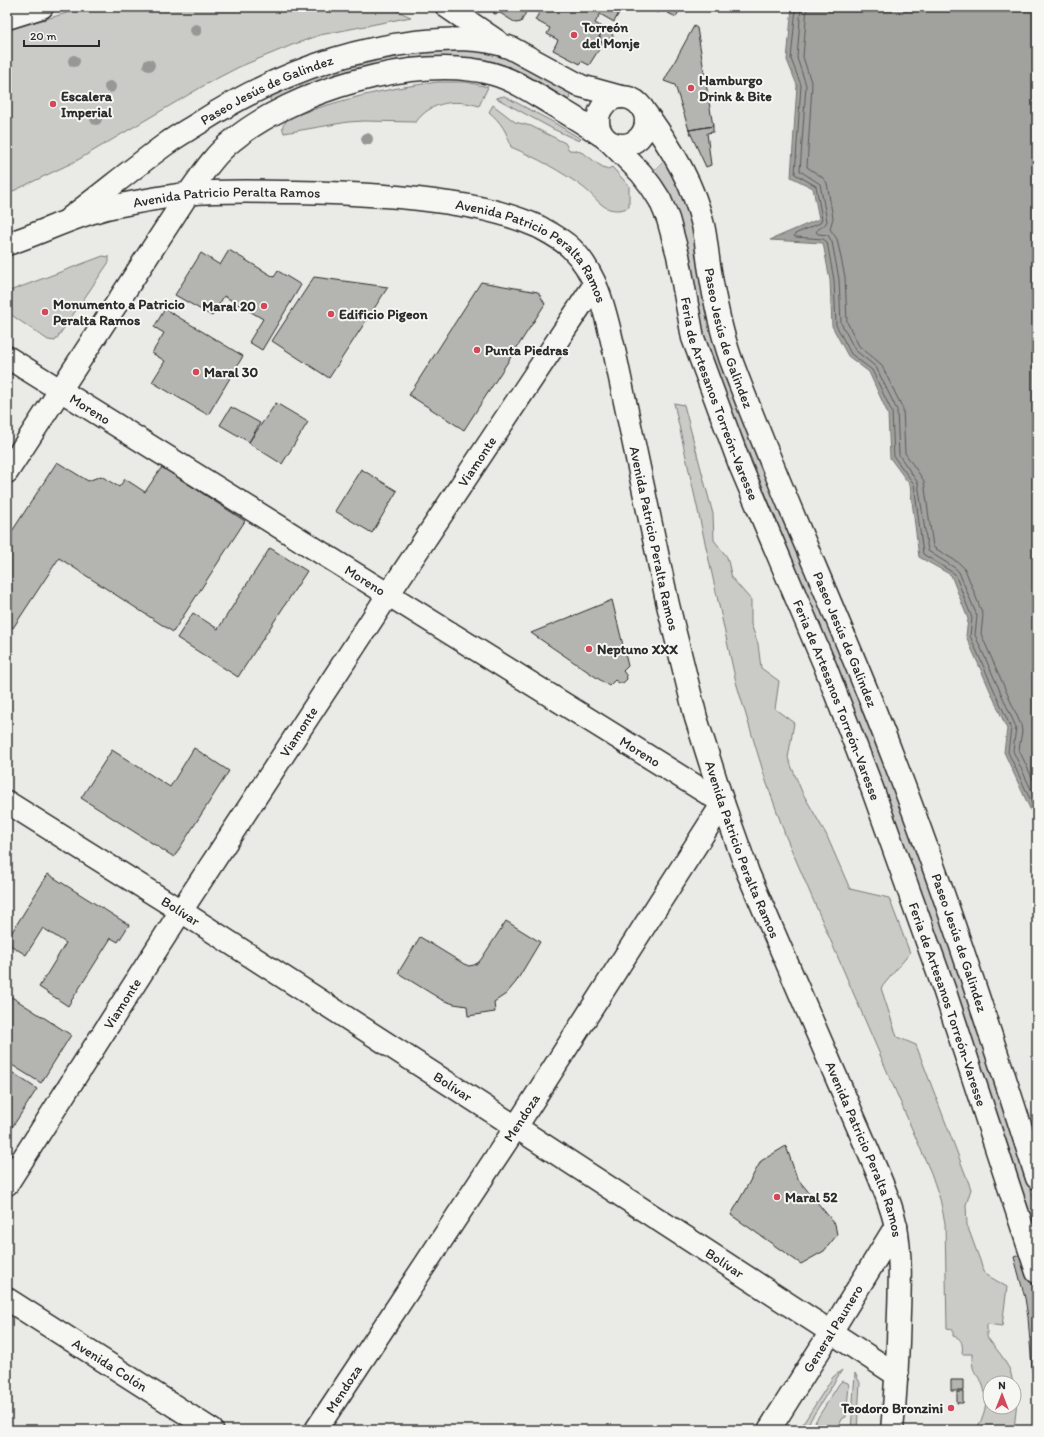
<svg xmlns="http://www.w3.org/2000/svg" width="1044" height="1437" font-family="Itim,sans-serif">
<rect width="100%" height="100%" fill="#eaeae6"/>
<filter id="ink" filterUnits="userSpaceOnUse"><feTurbulence type="fractalNoise" baseFrequency=".025" numOctaves="2"/><feDisplacementMap in="SourceGraphic" scale="8" xChannelSelector="R" yChannelSelector="G"/><feConvolveMatrix kernelMatrix="1 2 1 2 8 2 1 2 1" color-interpolation-filters="sRGB"/></filter>
<g filter="url(#ink)">
<path fill="#cacac7" stroke="#7a7a79" d="M 88,7 L 388,7 L 411,17 L 320,35 L 292,45 L 239,67 L 210,82 L 76,161 L 7,194 L 7,30 Z
M 451,48 L 498,53 L 571,90 L 569,100 C 546,87 523,71 498,63 C 470,54 439,59 411,61 L 410,52 Z
M 396,54 L 398,63 L 273,103 L 270,100 L 270,95 L 335,68 Z
M 438,82 L 466,82 L 488,87 L 479,106 C 456,99 431,101 416,122 L 364,121 L 348,122 L 284,133 C 282,128 282,125 286,122 L 285,119 C 335,101 386,88 438,82 Z
M 504,96 L 553,122 L 581,139 L 579,141 L 553,129 L 496,98 Z
M 493,105 L 515,122 L 531,126 L 565,143 L 569,150 C 587,149 592,164 608,169 L 612,167 L 629,186 L 629,207 C 622,211 611,211 605,207 C 597,202 591,193 584,188 C 561,171 537,158 511,147 C 507,132 501,122 489,112 Z
M 666,159 L 679,185 L 844,657 L 932,891 L 1037,1209 L 1037,1241 L 936,932 L 898,830 L 834,661 L 711,360 L 653,171 Z
M 103,256 L 109,257 L 109,262 L 55,341 L 48,340 L 7,312 L 7,292 Z
M 674,403 L 684,405 L 713,514 L 714,540 L 727,557 L 732,578 L 751,600 L 751,624 L 758,644 L 761,668 L 779,681 L 775,709 L 794,723 L 788,758 L 802,792 L 826,834 L 850,889 L 889,898 L 910,953 L 881,988 L 897,1037 L 916,1045 L 971,1189 L 966,1205 L 967,1225 L 985,1274 L 1007,1287 L 1002,1326 L 987,1324 L 987,1337 L 1001,1355 L 1010,1370 L 1013,1383 L 990,1383 L 990,1407 L 1014,1407 L 1014,1386 L 1017,1400 L 1014,1430 L 975,1430 C 986,1416 989,1400 982,1383 C 979,1377 974,1373 973,1367 C 972,1363 972,1358 972,1354 L 962,1354 C 963,1346 963,1338 953,1336 L 953,1329 L 947,1328 L 945,1223 L 940,1199 L 931,1173 L 786,837 L 766,781 L 736,682 Z
M 842,1370 L 804,1430 L 799,1430 L 833,1377 Z
M 855,1373 L 860,1383 L 857,1430 L 851,1430 Z
M 842,1381 L 848,1383 L 849,1386 L 846,1417 L 843,1418 L 836,1430 L 810,1430 L 839,1384 Z"/>
<path fill="#a1a19e" stroke="#727270" d="M 792,7 L 1037,7 L 1037,824 L 1004,752 L 1007,729 L 966,636 L 968,619 L 951,575 L 919,557 L 910,485 L 890,458 L 888,414 L 869,372 L 848,356 L 832,326 L 830,280 L 823,243 L 770,240 L 819,219 L 813,188 L 791,177 L 797,85 L 787,60 Z"/>
<g fill="none" stroke-linecap="round" stroke-linejoin="round">
<path stroke="#5a5a59" stroke-width="1" d="M 796,7 L 791,59 L 801,85 L 795,174 L 816,186 L 822,219 L 820,223 L 795,234 L 794,236 L 796,237 L 823,239 L 827,242 L 834,280 L 836,325 L 851,354 L 872,370 L 892,412 L 894,457 L 914,484 L 923,554 L 955,574 L 972,618 L 970,636 L 1011,728 L 1008,752 L 1037,814
M 801,7 L 797,58 L 806,85 L 800,171 L 820,184 L 827,221 C 825,227 819,227 816,232 L 818,234 L 828,235 L 832,242 L 839,279 L 841,323 L 855,350 L 876,367 L 897,410 L 899,455 L 918,483 L 928,551 L 955,568 L 959,572 L 977,616 L 975,635 L 1016,727 L 1013,751 L 1037,802
M 807,7 L 803,57 L 812,85 L 807,167 L 822,177 L 827,183 L 833,218 L 830,229 L 837,239 L 845,277 L 847,322 L 859,346 L 881,364 L 903,409 L 905,453 L 924,481 L 933,547 L 959,563 L 965,569 L 983,615 L 981,634 L 1021,725 L 1022,731 L 1019,750 L 1037,788"/>
</g>
<path fill="#b4b4b1" stroke="#2b2b2b" d="M 493,7 L 622,7 L 614,22 L 600,14 L 595,23 L 609,31 L 605,30 L 600,34 L 600,41 L 603,43 L 589,65 L 581,61 L 580,64 L 553,50 L 558,40 L 547,34 L 550,28 L 535,20 L 539,13 L 528,8 L 521,22 L 516,23 L 500,13 L 494,14 Z
M 647,7 L 662,7 L 658,13 Z
M 668,7 L 681,7 L 676,17 L 668,13 L 670,8 Z
M 694,26 L 697,28 L 713,126 L 689,130 L 675,85 L 664,81 Z
M599 37a7 7 0 1 1 14 0a7 7 0 1 1-14 0Z
M 713,126 L 713,132 L 707,133 L 711,165 L 706,167 L 689,130 Z
M 229,250 L 274,277 L 278,271 L 301,285 L 262,350 L 249,342 L 263,319 L 224,296 L 212,316 L 175,295 L 201,253 L 220,265 Z
M 314,277 L 388,287 L 329,378 L 272,341 Z
M 481,282 L 538,292 L 545,304 L 464,430 L 409,395 Z
M 165,309 L 243,356 L 208,415 L 152,382 L 165,361 L 152,353 L 164,333 L 154,327 Z
M 276,403 L 308,422 L 282,464 L 250,444 L 249,442 Z
M 231,407 L 260,423 L 249,442 L 220,425 Z
M 57,462 L 88,481 L 101,476 L 119,487 L 125,479 L 145,492 L 162,467 L 245,521 L 173,632 L 59,558 L 13,628 L 7,624 L 7,539 Z
M 361,469 L 397,491 L 372,533 L 335,511 Z
M 270,548 L 307,571 L 238,677 L 177,638 L 193,613 L 218,629 Z
M 612,600 L 628,666 L 623,671 L 626,675 L 627,679 L 623,683 L 619,683 L 615,680 L 609,686 L 531,633 Z
M 194,748 L 229,771 L 174,857 L 81,798 L 112,750 L 170,787 Z
M 48,874 L 129,925 L 118,942 L 111,938 L 68,1006 L 39,987 L 66,943 L 43,928 L 26,955 L 7,943 L 7,940 Z
M 506,921 L 540,942 L 516,982 L 506,994 L 494,1002 L 495,1012 L 468,1016 L 467,1006 L 454,1004 L 442,1000 L 398,973 L 420,937 L 464,964 L 469,966 L 474,965 L 479,962 L 482,958 Z
M 7,994 L 71,1035 L 41,1083 L 7,1062 Z
M 7,1069 L 37,1089 L 11,1129 L 7,1127 Z
M 786,1146 L 797,1178 L 835,1224 L 837,1235 L 824,1251 L 801,1264 L 731,1215 L 761,1161 Z
M 1025,1253 L 1037,1300 L 1037,1430 L 1028,1317 L 1025,1298 L 1014,1257 Z
M 951,1380 L 963,1380 L 963,1391 L 951,1391 Z
M 957,1392 L 963,1392 L 963,1403 L 957,1403 Z"/>
<g fill="none" stroke-linecap="round" stroke-linejoin="round">
<defs>
<g id="street">
<path d="M 447,7 L 497,41"/>
<path d="M 7,18 L 42,7"/>
<circle cx="622" cy="121" r="24"/>
<path id="s1" d="M 642,108 C 669,143 693,182 703,225 C 706,238 707,252 709,265 C 714,297 720,329 731,360 C 775,478 828,594 875,711 C 936,864 987,1022 1037,1178"/>
<path id="s2" d="M 612,144 L 641,173 L 651,186 L 660,200 L 668,219 L 678,255 L 693,338 L 740,465 L 825,666 L 872,788 L 944,989 L 1037,1272"/>
<path id="s3" d="M 70,218 C 102,194 133,168 166,144 C 177,136 188,130 199,123 C 266,80 336,51 416,42 C 448,39 481,36 511,48 L 581,86 L 621,97"/>
<path id="s4" d="M 7,357 L 723,803 L 516,1127 L 316,1430"/>
<path d="M 7,472 L 188,194 C 201,176 214,155 232,141 C 292,91 416,53 493,74 C 514,80 532,92 550,103 C 567,113 584,123 601,135"/>
<path id="s5" d="M 7,802 L 181,911 L 516,1127 L 897,1375"/>
<path id="s6" d="M 7,1184 L 181,911 L 388,595 L 595,284"/>
<path id="s7" d="M 769,1430 L 831,1332 L 896,1226"/>
</g>
<g id="primary">
<path id="s8" d="M 7,244 C 42,233 75,215 111,207 C 136,202 161,197 187,194 C 222,190 258,192 294,192 C 346,193 398,195 449,203 C 480,207 510,214 539,227 C 550,233 562,239 571,248 C 597,273 605,311 613,345 L 668,605 L 696,718 L 723,803 L 748,873 L 876,1169 C 884,1188 892,1207 896,1227 C 901,1255 900,1283 899,1312 C 898,1351 896,1390 892,1430"/>
<path id="s9" d="M 7,1299 L 212,1430"/>
</g>
</defs>
<use href="#street" stroke="#2b2b2b" stroke-width="25"/>
<use href="#primary" stroke="#2b2b2b" stroke-width="25"/>
<use href="#street" stroke="#f6f6f2" stroke-width="22"/>
<use href="#primary" stroke="#f6f6f2" stroke-width="22"/>
</g>
<g fill="#979795">
<circle cx="196" cy="30" r="6"/>
<circle cx="74" cy="61" r="6"/>
<circle cx="149" cy="65" r="6"/>
<circle cx="110" cy="87" r="6"/>
<circle cx="96" cy="119" r="6"/>
<circle cx="367" cy="139" r="6"/>
</g>
</g>
<g fill="#d1495b" stroke="#f6f6f2" stroke-width="1.5">
<circle cx="574" cy="35" r="4"/>
<circle cx="691" cy="88" r="4"/>
<circle cx="53" cy="104" r="4"/>
<circle cx="264" cy="306" r="4"/>
<circle cx="45" cy="312" r="4"/>
<circle cx="331" cy="314" r="4"/>
<circle cx="477" cy="350" r="4"/>
<circle cx="196" cy="372" r="4"/>
<circle cx="589" cy="649" r="4"/>
<circle cx="777" cy="1197" r="4"/>
<circle cx="951" cy="1408" r="4"/>
</g>
<g text-anchor="middle" dominant-baseline="central" stroke-width="4" stroke-linejoin="round" paint-order="stroke">
<g font-size="14" font-weight="bold" fill="#2b2b2b" stroke="#f6f6f2" text-anchor="start">
<text x="582" y="27">Torreón<tspan x="582" dy="16">del Monje</tspan></text>
<text x="699" y="80">Hamburgo<tspan x="699" dy="16">Drink &amp; Bite</tspan></text>
<text x="61" y="96">Escalera<tspan x="61" dy="16">Imperial</tspan></text>
<text x="53" y="304">Monumento a Patricio<tspan x="53" dy="16">Peralta Ramos</tspan></text>
<text x="256" y="306" text-anchor="end">Maral 20</text>
<text x="339" y="314">Edificio Pigeon</text>
<text x="485" y="350">Punta Piedras</text>
<text x="204" y="372">Maral 30</text>
<text x="597" y="649">Neptuno XXX</text>
<text x="785" y="1197">Maral 52</text>
<text x="943" y="1408" text-anchor="end">Teodoro Bronzini</text>
</g>
<g font-size="14" fill="#2b2b2b" stroke="#f6f6f2">
<text stroke="none"><textPath href="#s3" startOffset="236">Paseo Jesús de Galindez</textPath></text>
<text stroke="none"><textPath href="#s8" startOffset="227">Avenida Patricio Peralta Ramos</textPath></text>
<text stroke="none"><textPath href="#s8" startOffset="551">Avenida Patricio Peralta Ramos</textPath></text>
<text stroke="none"><textPath href="#s1" startOffset="249">Paseo Jesús de Galindez</textPath></text>
<text stroke="none"><textPath href="#s2" startOffset="282">Feria de Artesanos Torreón-Varesse</textPath></text>
<text stroke="none"><textPath href="#s4" startOffset="98">Moreno</textPath></text>
<text stroke="none"><textPath href="#s6" startOffset="862">Viamonte</textPath></text>
<text stroke="none"><textPath href="#s8" startOffset="887">Avenida Patricio Peralta Ramos</textPath></text>
<text stroke="none"><textPath href="#s4" startOffset="422">Moreno</textPath></text>
<text stroke="none"><textPath href="#s1" startOffset="573">Paseo Jesús de Galindez</textPath></text>
<text stroke="none"><textPath href="#s2" startOffset="606">Feria de Artesanos Torreón-Varesse</textPath></text>
<text stroke="none"><textPath href="#s6" startOffset="538">Viamonte</textPath></text>
<text stroke="none"><textPath href="#s4" startOffset="746">Moreno</textPath></text>
<text stroke="none"><textPath href="#s8" startOffset="1211">Avenida Patricio Peralta Ramos</textPath></text>
<text stroke="none"><textPath href="#s5" startOffset="205">Bolívar</textPath></text>
<text stroke="none"><textPath href="#s1" startOffset="897">Paseo Jesús de Galindez</textPath></text>
<text stroke="none"><textPath href="#s6" startOffset="214">Viamonte</textPath></text>
<text stroke="none"><textPath href="#s2" startOffset="930">Feria de Artesanos Torreón-Varesse</textPath></text>
<text stroke="none"><textPath href="#s5" startOffset="529">Bolívar</textPath></text>
<text transform="translate(522 1118) rotate(-57)">Mendoza</text>
<text stroke="none"><textPath href="#s8" startOffset="1535">Avenida Patricio Peralta Ramos</textPath></text>
<text stroke="none"><textPath href="#s5" startOffset="853">Bolívar</textPath></text>
<text stroke="none"><textPath href="#s7" startOffset="120">General Paunero</textPath></text>
<text stroke="none"><textPath href="#s9" startOffset="122">Avenida Colón</textPath></text>
<text transform="translate(344 1389) rotate(-57)">Mendoza</text>
</g>
</g>
<rect width="1044" height="1437" fill="none" stroke="#f6f6f2" stroke-width="24"/>
<rect x="12" y="12" width="1020" height="1413" fill="none" stroke="#2b2b2b" stroke-width="1.5" filter="url(#ink)"/>
<g transform="translate(1002 1395)"><circle r="19" fill="#f6f6f2" stroke="#a5a5a2"/>
<path d="M0-3L7 15L0 10L-7 15Z" fill="#d1495b"/>
<text y="-6" font-size="11" font-weight="bold" text-anchor="middle" fill="#2b2b2b">N</text>
</g>
<path d="M24 40v6h75v-6" fill="none" stroke="#2b2b2b" stroke-width="2"/>
<text x="30" y="40" font-size="12" fill="#2b2b2b" stroke="#f6f6f2" stroke-width="3" paint-order="stroke">20 m</text>
</svg>
